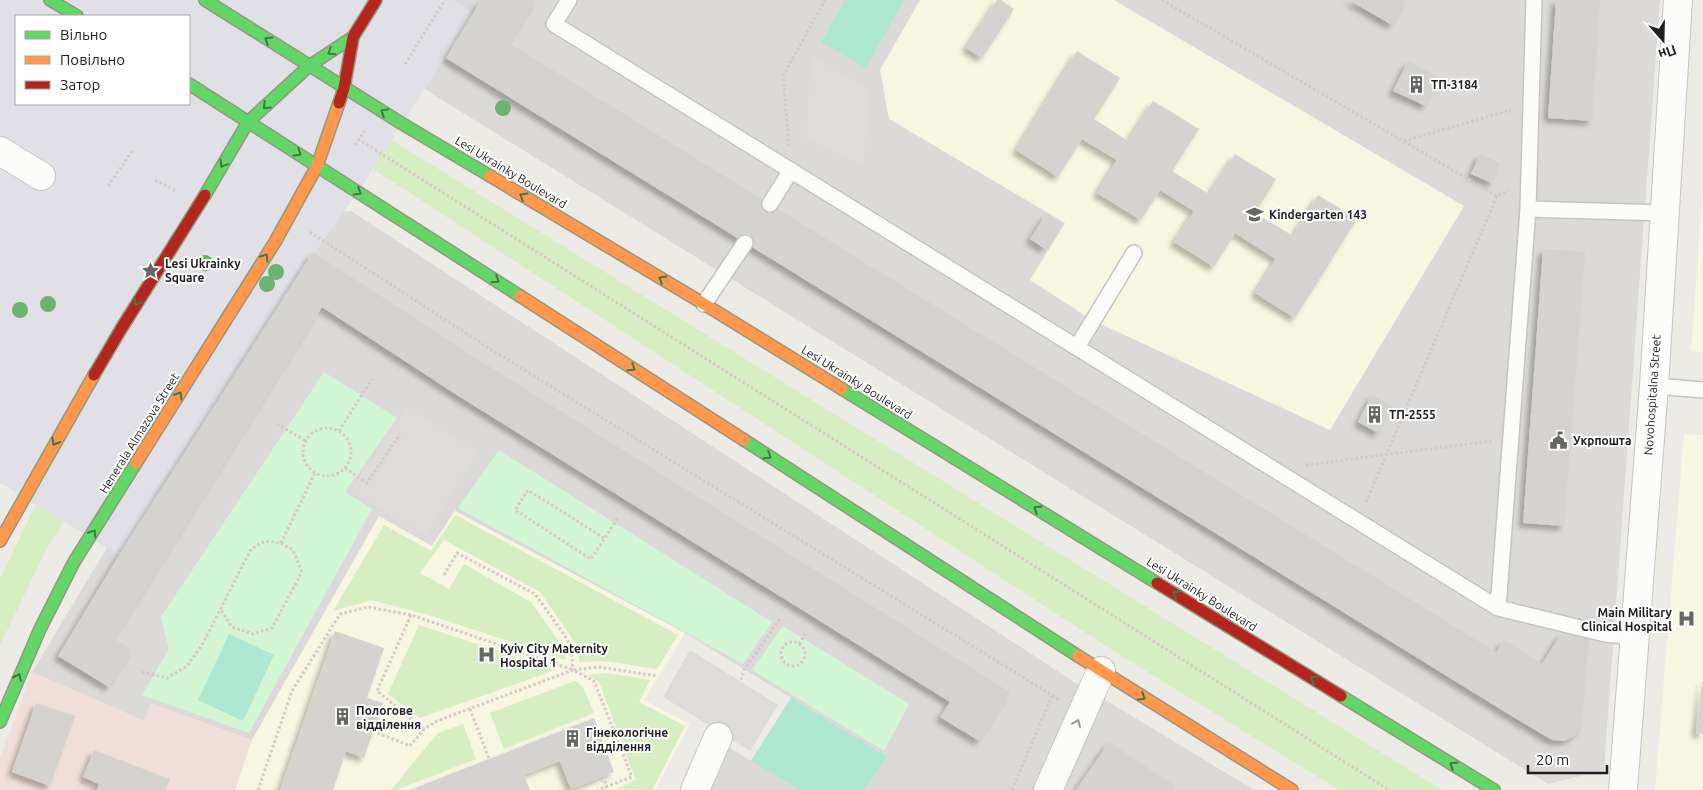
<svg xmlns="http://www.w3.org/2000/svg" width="1703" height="790" font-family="Ubuntu,sans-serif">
<defs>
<filter id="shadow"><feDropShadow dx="-4.5" dy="4.5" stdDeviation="2.5" flood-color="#0004"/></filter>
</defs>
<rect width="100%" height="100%" fill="#edebe6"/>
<path fill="#dcdad8" d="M 427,0 L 1660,0 L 1604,770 L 1548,784 L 408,79 Z
M 351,211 L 1085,689 L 1038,790 L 707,790 L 726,745 L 751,761 L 791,698 L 685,633 L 455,511 L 432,546 L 379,517 L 252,740 L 151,704 L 144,721 L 32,672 L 306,218 Z
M 1099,696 L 1254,790 L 1059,790 Z"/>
<path fill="#f0deda" d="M 32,672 L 143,721 L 151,703 L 252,740 L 235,790 L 0,790 L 0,758 Z"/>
<path fill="#f6f6e1" d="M 920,0 L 1114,0 L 1464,206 L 1330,430 L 1092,320 L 1030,280 L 1065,223 L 889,119 L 880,70 Z
M 1703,186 L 1703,352 L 1691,351 Z
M 1684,434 L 1703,435 L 1703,790 L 1655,790 Z
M 455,511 L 685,633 L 644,700 L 690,724 L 655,790 L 235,790 L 252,740 L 379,516 L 432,546 Z"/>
<path fill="#d7edc2" d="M 390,139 L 1442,790 L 1339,790 L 1109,648 L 373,169 Z
M 36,504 L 64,522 L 50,542 L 0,645 L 0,579 Z
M 455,515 L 678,635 L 657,669 L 606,661 L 579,662 L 579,652 L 568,632 L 540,592 L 444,540 L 420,573 L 449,589 L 464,564 L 531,602 L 563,647 L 566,660 L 426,614 L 371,600 L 333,611 L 384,525 L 431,551 Z
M 419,625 L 555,670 L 420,718 L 388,694 Z
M 607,673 L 650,680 L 639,702 L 685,726 L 652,790 L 615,789 L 636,780 L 599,682 L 589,675 Z
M 575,681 L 583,687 L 594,713 L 504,749 L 490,713 Z
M 463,724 L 476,759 L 396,790 L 391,790 L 438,733 Z"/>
<path fill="#d2f5d4" d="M 324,372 L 397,418 L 345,492 L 372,509 L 249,733 L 142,695 L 169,649 L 161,617 Z
M 499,450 L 772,622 L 743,664 L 458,508 Z
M 783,626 L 909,704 L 884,751 L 752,670 Z"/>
<path fill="#aee8d2" d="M 845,0 L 904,0 L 866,68 L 821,42 Z
M 229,634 L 274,655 L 243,721 L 198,700 Z
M 791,698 L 887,757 L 864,790 L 801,790 L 751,761 Z"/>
<path fill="#dddcda" d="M 811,56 L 868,88 L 864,166 L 806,139 Z
M 409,407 L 477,453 L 426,535 L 350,491 Z
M 690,650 L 778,705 L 750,751 L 663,697 Z"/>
<path fill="#e1e0e6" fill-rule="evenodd" d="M 0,0 L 453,0 L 473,14 L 358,192 L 290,287 L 119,555 L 0,483 ZM 16,16 L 189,16 L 189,104 L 16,104 Z"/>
<path fill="#d5d3cf" filter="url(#shadow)" d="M 481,0 L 536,0 L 509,43 L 1496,652 L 1504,640 L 1542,664 L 1561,634 L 1589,636 L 1582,724 L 1579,731 L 1573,737 L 1564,741 L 1552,740 L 1510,715 L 446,58 Z
M 997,0 L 1001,0 L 1014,9 L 982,58 L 966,48 Z
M 1349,0 L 1406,0 L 1392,25 Z
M 1556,0 L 1600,0 L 1592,121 L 1548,118 Z
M 1077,51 L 1120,78 L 1094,119 L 1128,141 L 1153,101 L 1199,129 L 1172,171 L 1209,194 L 1235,154 L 1276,179 L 1255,213 L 1293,236 L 1318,195 L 1357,219 L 1295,318 L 1255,293 L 1276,259 L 1235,233 L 1214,267 L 1174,242 L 1194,211 L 1160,190 L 1141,220 L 1097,193 L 1117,160 L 1082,139 L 1058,177 L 1016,150 Z
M 1408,61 L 1440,77 L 1426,106 L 1393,91 Z
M 1480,154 L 1500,163 L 1492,183 L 1471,174 Z
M 1046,214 L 1062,224 L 1045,249 L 1030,239 Z
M 1543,249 L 1585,252 L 1564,526 L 1523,523 Z
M 313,252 L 479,360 L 1010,692 L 979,741 L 940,717 L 950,702 L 457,395 L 322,307 L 114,639 L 132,650 L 109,687 L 58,656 L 119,555 Z
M 1372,395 L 1392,406 L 1378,433 L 1358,422 Z
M 335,631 L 384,648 L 367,698 L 383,703 L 364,758 L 346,751 L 333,790 L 280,790 Z
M 1702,682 L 1703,682 L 1703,734 L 1696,733 Z
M 36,703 L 75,716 L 50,786 L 12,772 Z
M 594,718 L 614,772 L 571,789 L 560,761 L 524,775 L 530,790 L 410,790 Z
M 1109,742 L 1175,786 L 1173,790 L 1076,790 Z
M 94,750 L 170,779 L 165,790 L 97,790 L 99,784 L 83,777 Z"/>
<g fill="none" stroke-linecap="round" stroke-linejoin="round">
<defs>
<path id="lane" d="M 569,0 L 554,24 L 1498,608 L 1605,634 L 1635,637
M 770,204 L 791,170
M 1528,209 L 1664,213
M 704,304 L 745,243
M 1077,347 L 1134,253
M 1654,386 L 1703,390
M 1498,608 L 1528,209 L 1534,0"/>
<path id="street" d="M 0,151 L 41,176
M 695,790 L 718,737
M 1048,790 L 1101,671
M 1623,790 L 1654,386 L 1678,0"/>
<path id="fast" d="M 50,0 L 77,16
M 205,0 L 401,123 L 490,176
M 189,84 L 520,296
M 205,195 L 248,122 L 309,66 L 353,37
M 842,389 L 1157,583
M 744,440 L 1078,656
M 1341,696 L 1494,790
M 0,722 L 40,629 L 74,562 L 136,463"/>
<path id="slow" d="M 490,176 L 704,304 L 842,389
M 520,296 L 744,440
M 136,463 L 275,242 L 317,166 L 339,103
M 0,541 L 94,375
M 1078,656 L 1292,790"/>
<path id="jam" d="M 339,103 L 344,88 L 353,37 L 376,0
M 94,375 L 121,329 L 205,195
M 1157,583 L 1341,696"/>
</defs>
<use href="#lane" stroke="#c5c4c2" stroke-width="18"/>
<use href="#street" stroke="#c5c4c2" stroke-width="30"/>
<use href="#fast" stroke="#94977e" stroke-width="14"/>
<use href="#slow" stroke="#94977e" stroke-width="14"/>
<use href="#jam" stroke="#94977e" stroke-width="14"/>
<path stroke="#d7c9c5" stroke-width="3" stroke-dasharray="2.5 2.5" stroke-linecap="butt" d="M 1162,0 L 1497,196 L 1509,190
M 405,64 L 445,0
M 358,139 L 1389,790
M 1404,141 L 1511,110
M 355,145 L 364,131
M 789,146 L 783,76 L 825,0
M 155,180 L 177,191
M 108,186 L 133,150
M 310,232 L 487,347 L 1060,700
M 277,424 L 306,441
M303 452a24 24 0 1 1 48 0a24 24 0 1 1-48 0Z
M 339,431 L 372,379
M 1306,465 L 1491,441
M 345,468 L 367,483 L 400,434
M 1366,502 L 1497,196
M 604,538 L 528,490 L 515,510 L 591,559 L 618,518
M 281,543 L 315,473
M 444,575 L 457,553 L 535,594 L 563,633 L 571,647 L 573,670
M 411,615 L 377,691 L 424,729
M781 654a12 12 0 1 1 24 0a12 12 0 1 1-24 0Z
M 799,644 L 805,634
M 142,672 L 167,678 L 187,666 L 202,645 L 251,549 L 265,541 L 281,543 L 293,550 L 302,572 L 272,628 L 253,634 L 232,627 L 221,610
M 741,680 L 744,670 L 780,619
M 470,709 L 489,759
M 373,731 L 410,746 L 424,729 L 437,721 L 573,670 L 594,681 L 632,777 L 597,790
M 604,776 L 607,790
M 258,790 L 292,691 L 340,614 L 368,607 L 411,615 L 573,670 L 598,667 L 658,676
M 1012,790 L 1052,696"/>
<use href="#lane" stroke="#fcfcfb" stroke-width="15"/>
<use href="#street" stroke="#fcfcfb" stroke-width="28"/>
<use href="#fast" stroke="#63d668" stroke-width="11"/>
<use href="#slow" stroke="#ff974d" stroke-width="11"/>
<use href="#jam" stroke="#b3261e" stroke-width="11"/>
</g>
<g fill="#6cb372">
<circle cx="503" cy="108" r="8"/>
<circle cx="205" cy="263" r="8"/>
<circle cx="276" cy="272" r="8"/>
<circle cx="267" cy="284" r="8"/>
<circle cx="48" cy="304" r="8"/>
<circle cx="20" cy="310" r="8"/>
</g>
<defs><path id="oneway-chevron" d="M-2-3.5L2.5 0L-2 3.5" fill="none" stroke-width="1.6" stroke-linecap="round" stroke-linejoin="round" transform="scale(1.25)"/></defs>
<g stroke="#407a43">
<use href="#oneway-chevron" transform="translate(268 40) rotate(-148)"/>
<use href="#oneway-chevron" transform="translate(331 52) rotate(147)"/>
<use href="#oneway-chevron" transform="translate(266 106) rotate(137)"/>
<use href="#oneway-chevron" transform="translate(384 112) rotate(-148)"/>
<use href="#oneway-chevron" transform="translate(298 153) rotate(32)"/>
<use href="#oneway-chevron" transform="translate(223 164) rotate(121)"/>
<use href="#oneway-chevron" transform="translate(358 192) rotate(32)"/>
<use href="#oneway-chevron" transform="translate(523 196) rotate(-149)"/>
<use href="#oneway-chevron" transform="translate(265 257) rotate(-58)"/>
<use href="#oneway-chevron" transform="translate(662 279) rotate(-149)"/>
<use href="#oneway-chevron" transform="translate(496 280) rotate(33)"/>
<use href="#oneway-chevron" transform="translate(137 302) rotate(122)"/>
<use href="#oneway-chevron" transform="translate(632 368) rotate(33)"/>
<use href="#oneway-chevron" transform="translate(179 395) rotate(-58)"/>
<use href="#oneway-chevron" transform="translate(55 442) rotate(120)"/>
<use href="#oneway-chevron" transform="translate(768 456) rotate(33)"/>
<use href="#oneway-chevron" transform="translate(1037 509) rotate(-148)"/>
<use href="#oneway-chevron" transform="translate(93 533) rotate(-58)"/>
<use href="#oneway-chevron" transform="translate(1176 594) rotate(-148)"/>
<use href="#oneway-chevron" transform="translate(18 677) rotate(-66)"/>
<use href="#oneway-chevron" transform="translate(1314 679) rotate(-148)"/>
<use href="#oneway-chevron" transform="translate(1142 697) rotate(32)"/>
<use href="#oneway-chevron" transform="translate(1453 765) rotate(-148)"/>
</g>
<use stroke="#989898" href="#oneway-chevron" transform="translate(1077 723) rotate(-67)"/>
<defs>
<symbol id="building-bare" viewBox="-9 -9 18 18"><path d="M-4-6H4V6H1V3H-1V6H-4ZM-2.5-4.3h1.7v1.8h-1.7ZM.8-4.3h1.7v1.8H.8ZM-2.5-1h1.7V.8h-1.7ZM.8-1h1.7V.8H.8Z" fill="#666664" stroke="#fff" stroke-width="2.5" paint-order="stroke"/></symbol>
<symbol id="school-bare" viewBox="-9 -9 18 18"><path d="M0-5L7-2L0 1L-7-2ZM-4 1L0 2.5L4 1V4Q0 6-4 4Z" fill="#666664" stroke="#fff" stroke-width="2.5" paint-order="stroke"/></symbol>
<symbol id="sight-bare" viewBox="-9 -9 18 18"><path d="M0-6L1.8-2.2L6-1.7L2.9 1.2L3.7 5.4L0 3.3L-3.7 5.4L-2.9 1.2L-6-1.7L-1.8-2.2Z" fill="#666664" stroke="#fff" stroke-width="2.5" paint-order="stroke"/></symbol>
<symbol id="civic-bare" viewBox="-9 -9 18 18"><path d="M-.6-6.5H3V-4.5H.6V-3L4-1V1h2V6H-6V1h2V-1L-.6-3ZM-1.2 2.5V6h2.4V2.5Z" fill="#666664" stroke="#fff" stroke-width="2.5" paint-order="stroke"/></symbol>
<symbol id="hospital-bare" viewBox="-9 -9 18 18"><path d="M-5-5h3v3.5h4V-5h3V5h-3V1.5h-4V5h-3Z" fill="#666664" stroke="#fff" stroke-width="2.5" paint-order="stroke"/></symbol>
</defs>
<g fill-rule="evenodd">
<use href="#building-bare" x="1404" y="72" width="25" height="25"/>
<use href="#school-bare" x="1242" y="202" width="25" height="25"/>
<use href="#sight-bare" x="138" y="258" width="25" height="25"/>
<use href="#building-bare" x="1362" y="402" width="25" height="25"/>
<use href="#civic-bare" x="1546" y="428" width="25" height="25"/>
<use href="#hospital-bare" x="1674" y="606" width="25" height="25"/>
<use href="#hospital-bare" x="474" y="642" width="25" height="25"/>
<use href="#building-bare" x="330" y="704" width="25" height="25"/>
<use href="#building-bare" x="560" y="726" width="25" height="25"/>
</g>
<g text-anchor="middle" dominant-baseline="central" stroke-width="4" stroke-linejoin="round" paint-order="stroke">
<g font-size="12" font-weight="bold" fill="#1e1e1e" stroke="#fff" text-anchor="start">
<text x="1431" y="84">ТП-3184</text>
<text x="1269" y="214">Kindergarten 143</text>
<text x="165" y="263">Lesi Ukrainky<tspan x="165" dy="14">Square</tspan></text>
<text x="1389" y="414">ТП-2555</text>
<text x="1573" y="440">Укрпошта</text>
<text x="1672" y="612" text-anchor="end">Main Military<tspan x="1672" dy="14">Clinical Hospital</tspan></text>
<text x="500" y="648">Kyiv City Maternity<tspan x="500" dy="14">Hospital 1</tspan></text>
<text x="356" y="710">Пологове<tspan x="356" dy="14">відділення</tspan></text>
<text x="586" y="732">Гінекологічне<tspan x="586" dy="14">відділення</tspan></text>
</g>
<g font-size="12" fill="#1e1e1e" stroke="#fff">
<text transform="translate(511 172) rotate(31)">Lesi Ukrainky Boulevard</text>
<text transform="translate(857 382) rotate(32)">Lesi Ukrainky Boulevard</text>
<text transform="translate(1652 395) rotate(-86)">Novohospitalna Street</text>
<text transform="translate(139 433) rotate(-58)">Henerala Almazova Street</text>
<text transform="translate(1202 594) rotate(32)">Lesi Ukrainky Boulevard</text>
</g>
</g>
<rect x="15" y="15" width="175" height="90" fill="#ffffff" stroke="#a5a5a5"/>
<rect x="25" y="31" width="25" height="8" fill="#63d668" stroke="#a5a5a5"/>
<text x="60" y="40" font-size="15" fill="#1e1e1e">Вільно</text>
<rect x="25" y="56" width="25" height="8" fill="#ff974d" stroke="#a5a5a5"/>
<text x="60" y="65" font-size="15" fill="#1e1e1e">Повільно</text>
<rect x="25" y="81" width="25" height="8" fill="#b3261e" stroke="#a5a5a5"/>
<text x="60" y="90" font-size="15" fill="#1e1e1e">Затор</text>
<g transform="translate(1663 40) rotate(160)" stroke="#ffffff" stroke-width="4" paint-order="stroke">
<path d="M0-4L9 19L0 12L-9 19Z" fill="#1e1e1e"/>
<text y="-8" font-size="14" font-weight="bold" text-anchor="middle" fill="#1e1e1e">Пн</text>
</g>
<path d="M1528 765v8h79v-8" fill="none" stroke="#1e1e1e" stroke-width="2.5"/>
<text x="1536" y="765" font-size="15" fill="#1e1e1e" stroke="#ffffff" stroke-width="4" paint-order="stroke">20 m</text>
</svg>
